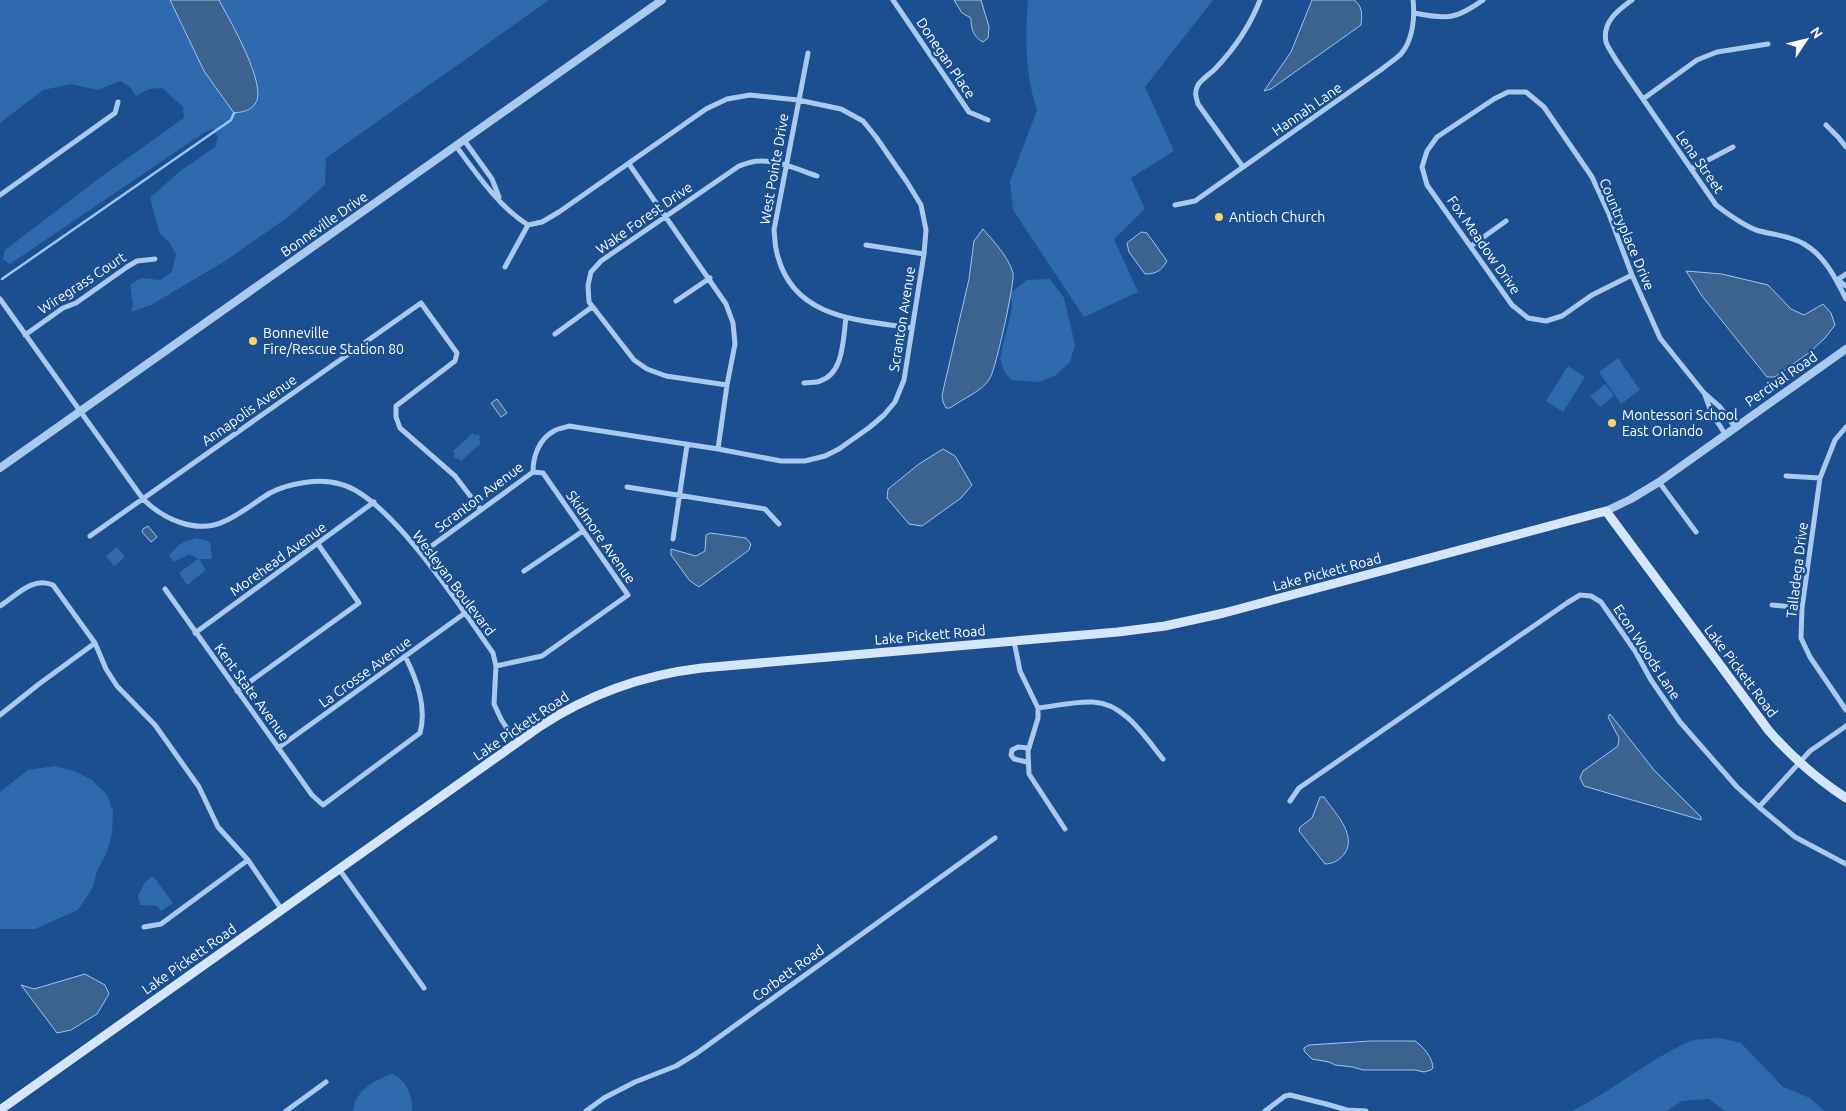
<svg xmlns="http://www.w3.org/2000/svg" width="1846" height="1111" font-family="Ubuntu,sans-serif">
<rect width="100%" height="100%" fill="#1b4f8f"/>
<path fill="#2e69ad" d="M 0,0 L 170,0 L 204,71 L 254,70 L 219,0 L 549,0 L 326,158 L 325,185 L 288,217 L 225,261 L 151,305 L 131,312 L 133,305 L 130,285 L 141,278 L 160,280 L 172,272 L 176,254 L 169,242 L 160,234 L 150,198 L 179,172 L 215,147 L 218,137 L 213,129 L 205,132 L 10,264 L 3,259 L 5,250 L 97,180 L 184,118 L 183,107 L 162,88 L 149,89 L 136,96 L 130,87 L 120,81 L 98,90 L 71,84 L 43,90 L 0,123 Z
M 1028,0 L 1213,0 L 1145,87 L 1174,151 L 1131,178 L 1145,209 L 1114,239 L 1138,292 L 1084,317 L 1013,210 L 1010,181 L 1037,110 C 1025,75 1025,36 1028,0 Z
M 1050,279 L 1064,298 L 1075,345 L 1070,362 L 1056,375 L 1040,382 L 1011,380 L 1004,371 L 1000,358 L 1012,308 L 1011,292 L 1027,280 Z
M 1618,358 L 1640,390 L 1621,404 L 1599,372 Z
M 1568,366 L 1585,377 L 1563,412 L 1546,401 Z
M 1605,384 L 1614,396 L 1600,407 L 1590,396 Z
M 473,433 L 476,436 L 478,434 L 481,437 L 479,439 L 481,443 L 461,461 L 458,458 L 456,459 L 453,456 L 455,454 L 453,451 Z
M 197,538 L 210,542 L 212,557 L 211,559 L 199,559 L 206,570 L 187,585 L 179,573 L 198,559 L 189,554 L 174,562 L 169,555 L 179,545 L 186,541 Z
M 117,547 L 125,557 L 114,566 L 106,556 Z
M 55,766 L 74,771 L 92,780 L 107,795 L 113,811 L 112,834 L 107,852 L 97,871 L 93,887 L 78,910 L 35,929 L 0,929 L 0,792 L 28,770 Z
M 153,876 L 173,903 L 161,911 L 157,906 L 140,905 L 138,896 L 145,882 Z
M 1720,1038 L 1741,1043 L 1783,1087 L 1810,1098 L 1824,1111 L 1725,1111 L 1709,1099 L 1682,1101 L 1667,1111 L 1572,1111 C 1612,1091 1648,1060 1689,1042 C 1698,1038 1710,1039 1720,1038 Z
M 392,1074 C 406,1079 413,1096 412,1111 L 353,1111 C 355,1091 374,1080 392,1074 Z"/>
<path fill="#3c6290" stroke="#9cc4f0" d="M 170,0 L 219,0 C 229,19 269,87 255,104 C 250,111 242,112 234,113 L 204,71 Z
M 954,0 L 981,0 L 989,27 L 988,38 L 983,42 C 973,37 971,28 971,18 L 962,13 Z
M 1312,0 L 1354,0 C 1363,6 1362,15 1361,25 L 1271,89 L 1264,91 L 1291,52 Z
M 983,229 C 994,242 1008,256 1013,273 C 1015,282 996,368 990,378 C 983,391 962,399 950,408 L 946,408 L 943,402 L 942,395 L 969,279 L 974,241 Z
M 1141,232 L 1147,233 L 1167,261 C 1161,271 1156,274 1145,274 L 1129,252 L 1127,243 Z
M 1686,271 L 1722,274 L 1768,285 L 1791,309 L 1804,315 L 1823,304 L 1831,313 L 1835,325 L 1825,338 L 1810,352 L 1775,377 L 1767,377 L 1702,296 Z
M 497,399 L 507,413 L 501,417 L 491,403 Z
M 943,449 L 955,456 L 972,485 L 961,498 L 922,526 L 909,524 L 887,498 L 888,489 L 919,464 Z
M 148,526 L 157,537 L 151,542 L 142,532 L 143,529 Z
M 710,533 L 746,538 L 751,544 L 749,550 L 699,587 L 690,581 L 671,555 L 671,549 L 696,556 L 705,551 L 706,535 Z
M 1610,714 L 1654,770 L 1701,817 L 1701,820 C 1662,808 1623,798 1584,786 L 1580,778 L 1583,771 L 1618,746 L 1619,738 L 1608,717 Z
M 1320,797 L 1324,797 C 1334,812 1357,834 1345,853 C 1340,860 1333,864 1325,864 L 1299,831 L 1300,827 L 1312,818 Z
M 85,974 L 105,985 L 109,994 L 97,1014 L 71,1030 L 57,1033 L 21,985 L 34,989 Z
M 1370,1041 L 1415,1041 C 1423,1046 1433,1058 1433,1068 L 1431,1070 L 1424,1072 L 1415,1070 L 1363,1070 L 1353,1067 L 1335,1065 L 1329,1062 L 1312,1059 L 1304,1051 L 1304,1048 L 1309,1045 Z"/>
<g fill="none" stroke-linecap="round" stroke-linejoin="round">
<path stroke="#9cc4f0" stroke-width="2.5" d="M 2,279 L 231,120 L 234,113"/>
<path stroke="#a9c9ee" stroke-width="5" d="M 893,0 L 969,112 L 988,120
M 1632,0 C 1618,10 1602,22 1606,42 C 1608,48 1613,54 1616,60 L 1716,205 C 1729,215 1741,224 1756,230 C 1772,235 1789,235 1804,244 C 1825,256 1836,279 1846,299
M 1414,13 C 1448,19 1455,20 1483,0
M 808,53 L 774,230 C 775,239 775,249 778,257 C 795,319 859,320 912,328
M 1643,99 L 1697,60 L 1717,52 L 1768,44
M 1826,125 L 1838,137 L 1846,147
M 464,140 L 492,179 L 499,197
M 456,146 C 476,173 499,207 528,225 L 542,222 L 559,212 L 706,109 L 727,99 L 750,95 L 798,100 L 841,109 L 863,121 L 876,137 L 907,182 L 921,205 L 926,230 L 924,254 L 904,380 L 895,402 L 884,415 L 870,427 L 839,449 L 825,456 L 805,461 L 781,461 L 718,449 L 569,426 C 565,428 558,428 554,431 C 539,439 533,456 533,472
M 629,164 L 726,304 L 733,323 L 735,344 L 727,385 L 718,449
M 1243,167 L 1198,104 C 1196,97 1194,92 1198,85 C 1202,79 1210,74 1215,69 C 1234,49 1250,26 1260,0
M 1691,169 L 1733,147
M 0,195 L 115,113 L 118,102
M 1175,205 L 1195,201 L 1382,69 C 1388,64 1396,59 1401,54 C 1413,40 1415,17 1413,0
M 866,245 L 924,254
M 1471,246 L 1506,221
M 505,267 L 528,225
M 1632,275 L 1592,295 L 1562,316 L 1546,321 L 1528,318 L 1512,305 L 1427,185 L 1422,167 L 1427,151 L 1437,137 L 1494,99 L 1508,92 L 1526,92 L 1544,107 L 1592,177 L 1609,214 L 1632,275 L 1660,338 L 1704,393 L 1720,407 L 1735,427
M 1837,280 L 1846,274
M 1838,280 L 1846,286
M 0,299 L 143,499 C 163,519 197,535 225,521 C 241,514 255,502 270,493 C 289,483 320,478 340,484 C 390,496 463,611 493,653 L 496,666 L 494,704 L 501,719 L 516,743
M 676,301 L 710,278
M 555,334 L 592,307
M 25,335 L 63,308 L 76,303 L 127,267 L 137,261 L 155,259
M 804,383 C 809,382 816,383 820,381 C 844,374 843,338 846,318
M 727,385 L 666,376 L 647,369 L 634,360 L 589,302 L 588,285 L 591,272 L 601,261 L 739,166 C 745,164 752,161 759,161 C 778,160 799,170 817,176
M 1705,395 L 1711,412 L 1725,434
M 1846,427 L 1835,440 L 1820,478 L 1802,608 L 1801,638 L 1810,657 L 1846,710
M 1786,476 L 1820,478
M 1659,482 L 1696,532
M 627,487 L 765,509 L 779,524
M 90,536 L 421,303 L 457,353 L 455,361 L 396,406 L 396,417 L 400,428 L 455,476 L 481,510
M 673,539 L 687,445
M 422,553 L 533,472
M 524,571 L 583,531
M 165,589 L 312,795 L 323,805 L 420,733 C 427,707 417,680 405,656
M 1772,605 L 1802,608
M 0,606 C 17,595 33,576 53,585 L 95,643 L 106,669 L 117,686 L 155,725 L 199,787 L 218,827 L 248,860 L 282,910
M 195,633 L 374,502
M 1014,641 L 1020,671 L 1038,708 L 1038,718 L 1028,751 L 1029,774 L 1065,829
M 496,666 L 542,656 L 628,595 L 543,473 L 533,472
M 237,691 L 359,603 L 318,544
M 1038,708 C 1056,706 1075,701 1093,702 C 1124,703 1145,737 1163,759
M 0,715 L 39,684 L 95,643
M 278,748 L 465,613
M 1027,762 L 1014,759 L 1011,755 L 1012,750 L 1018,747 L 1029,748
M 1290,801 L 1299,788 L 1567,603 L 1580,595 L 1591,596 L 1601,602 L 1635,651 L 1651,680 L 1680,722 L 1737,787 L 1759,807 L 1795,837 L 1846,864
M 1759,807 L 1810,751 L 1846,726
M 339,869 L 424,988
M 144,927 L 161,924 L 248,860
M 286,1111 L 326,1082
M 586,1111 L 604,1098 L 635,1082 L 676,1066 L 697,1053 L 995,838
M 1265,1111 L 1285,1096 L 1290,1095 L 1326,1104 L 1347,1110 L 1366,1111"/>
<path stroke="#a9c9ee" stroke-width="8" d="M 0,468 L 662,0
M 1606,511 L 1631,499 L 1659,482 L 1846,349"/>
<path stroke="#d6e6fa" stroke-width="9" d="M 0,1110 L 539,727 C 589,694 642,675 702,668 L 1118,632 L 1165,626 L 1224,613 L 1606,511 L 1769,731 C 1792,757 1817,779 1846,798"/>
</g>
<g fill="#ffd166" stroke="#1b4f8f" stroke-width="2">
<circle cx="1219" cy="217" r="5"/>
<circle cx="253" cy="341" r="5"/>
<circle cx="1612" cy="423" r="5"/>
</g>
<g text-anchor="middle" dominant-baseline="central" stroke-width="5" stroke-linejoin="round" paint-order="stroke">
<g font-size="14" fill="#fff" stroke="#1b4f8f">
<text transform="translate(946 58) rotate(56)">Donegan Place</text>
<text transform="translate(1307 109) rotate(-35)">Hannah Lane</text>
<text transform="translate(1700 162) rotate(55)">Lena Street</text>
<text transform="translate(774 169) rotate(-80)">West Pointe Drive</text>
<text transform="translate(644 218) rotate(-35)">Wake Forest Drive</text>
<text transform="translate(324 224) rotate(-35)">Bonneville Drive</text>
<text transform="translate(1627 234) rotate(67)">Countryplace Drive</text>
<text transform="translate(1484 245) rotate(55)">Fox Meadow Drive</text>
<text transform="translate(82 283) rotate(-33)">Wiregrass Court</text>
<text transform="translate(902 319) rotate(-81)">Scranton Avenue</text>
<text transform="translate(1781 379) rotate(-35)">Percival Road</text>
<text transform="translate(249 410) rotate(-35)">Annapolis Avenue</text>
<text transform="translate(479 497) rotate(-37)">Scranton Avenue</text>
<text transform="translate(601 537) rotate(55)">Skidmore Avenue</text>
<text transform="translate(278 559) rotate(-36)">Morehead Avenue</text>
<text transform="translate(1797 570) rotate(-83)">Talladega Drive</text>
<text transform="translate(1327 572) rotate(-15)">Lake Pickett Road</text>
<text transform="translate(454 583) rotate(53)">Wesleyan Boulevard</text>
<text transform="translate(930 635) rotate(-5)">Lake Pickett Road</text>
<text transform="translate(1647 652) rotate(57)">Econ Woods Lane</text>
<text transform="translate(1741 671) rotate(53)">Lake Pickett Road</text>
<text transform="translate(365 672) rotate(-36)">La Crosse Avenue</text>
<text transform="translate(252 692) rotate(54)">Kent State Avenue</text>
<text transform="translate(521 726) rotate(-34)">Lake Pickett Road</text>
<text transform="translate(189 959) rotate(-35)">Lake Pickett Road</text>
<text transform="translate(788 973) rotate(-36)">Corbett Road</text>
</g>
<g font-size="14" fill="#fff" stroke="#1b4f8f" text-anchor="start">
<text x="1229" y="217">Antioch Church</text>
<text x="263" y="333">Bonneville<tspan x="263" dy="16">Fire/Rescue Station 80</tspan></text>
<text x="1622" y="415">Montessori School<tspan x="1622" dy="16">East Orlando</tspan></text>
</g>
</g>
<g transform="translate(1806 40) rotate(55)" stroke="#1b4f8f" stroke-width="4" paint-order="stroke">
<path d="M0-4L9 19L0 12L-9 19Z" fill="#ffffff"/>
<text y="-8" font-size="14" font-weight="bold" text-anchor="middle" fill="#ffffff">N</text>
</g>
</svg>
